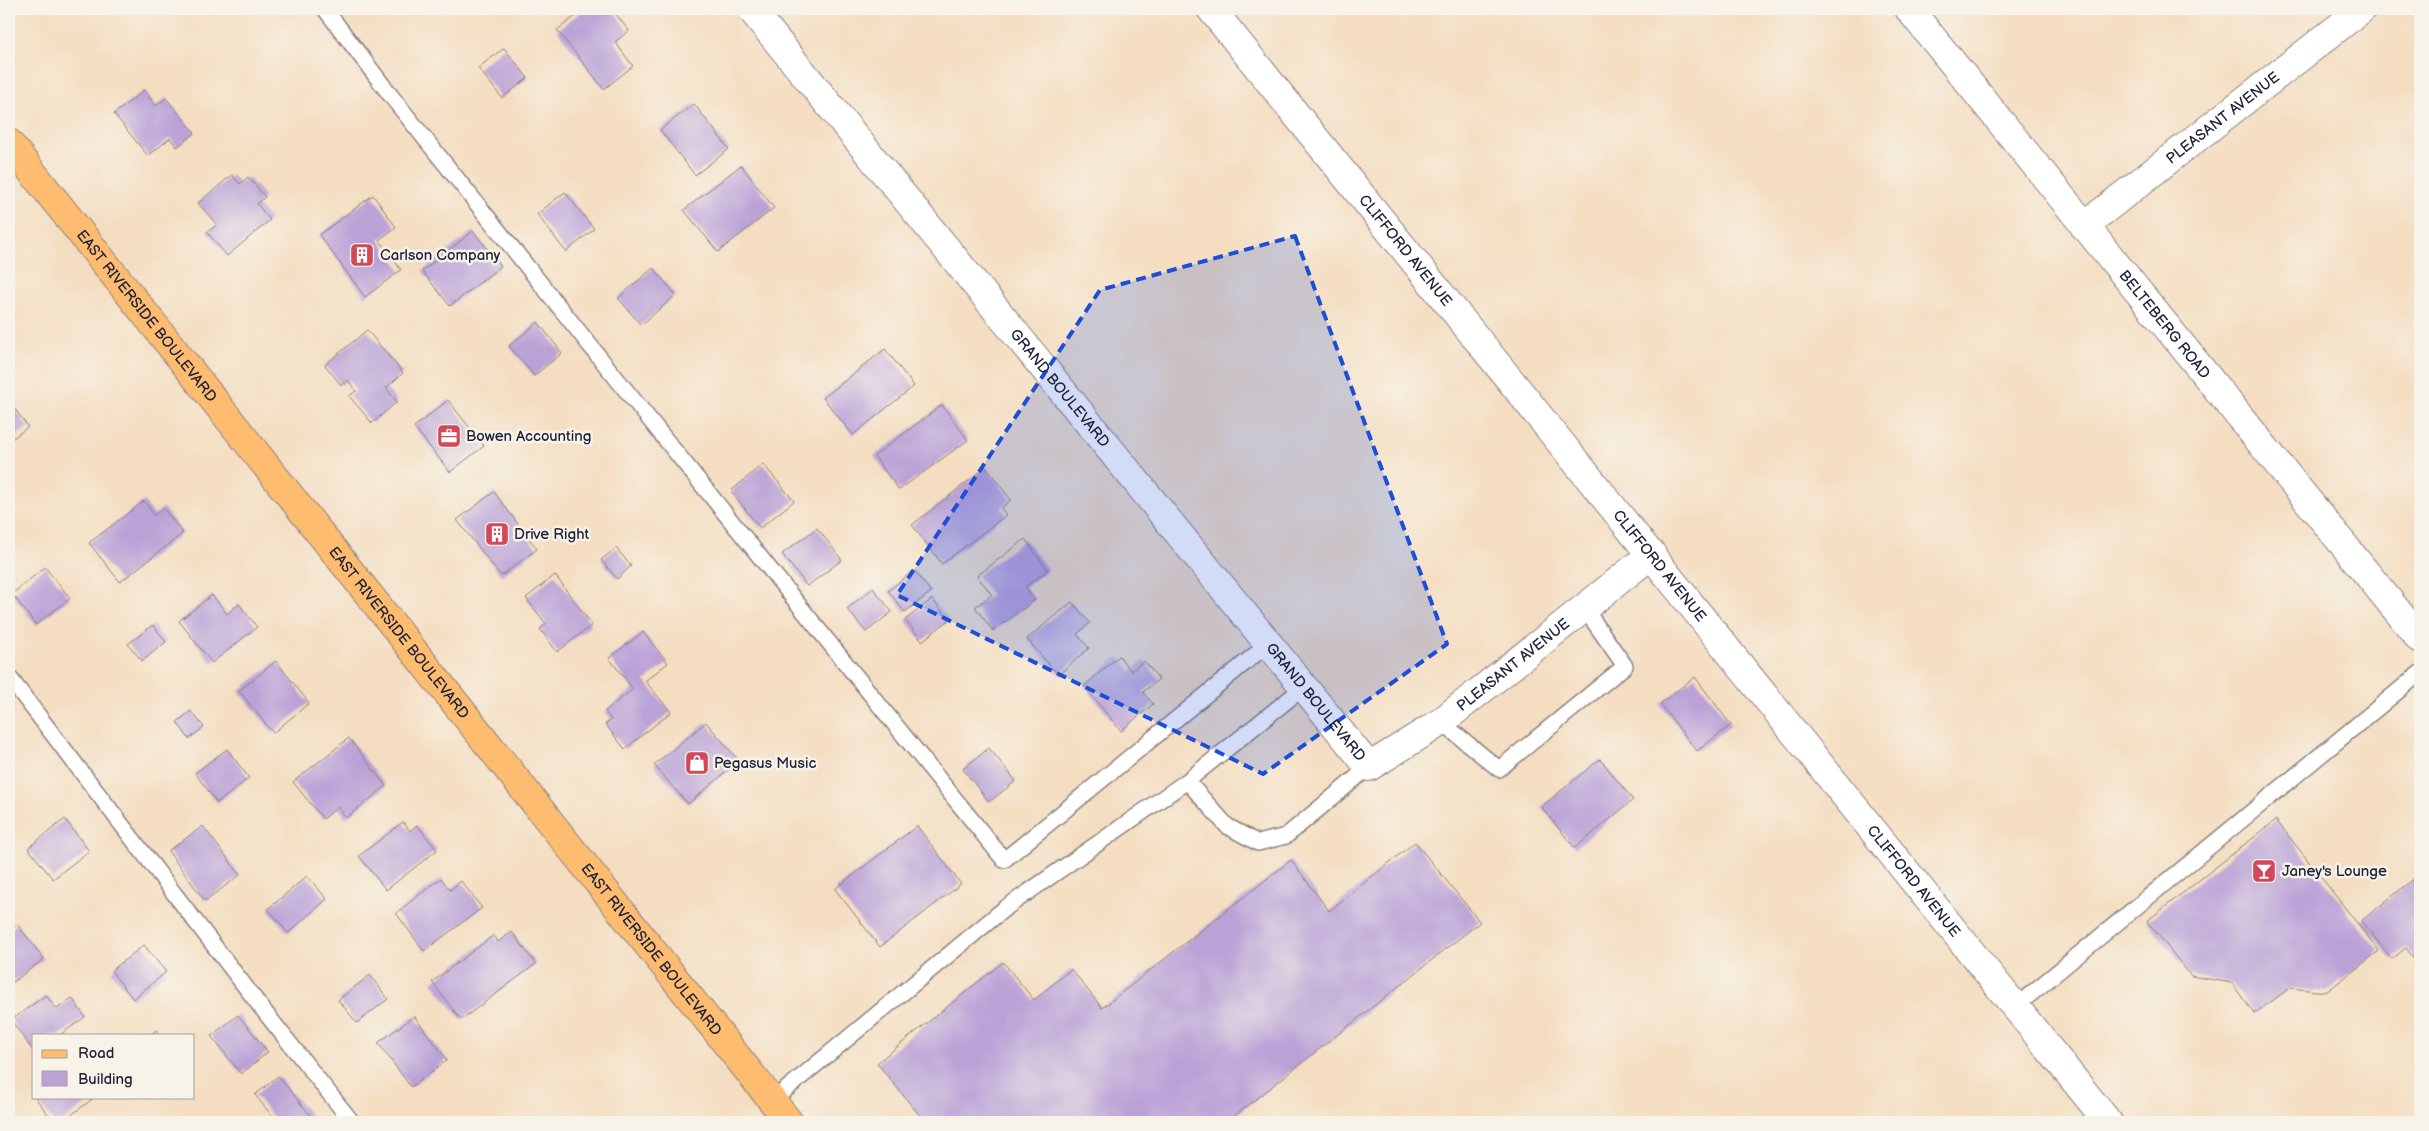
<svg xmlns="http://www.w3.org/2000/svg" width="2429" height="1131" font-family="'Balsamiq Sans',sans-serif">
<rect width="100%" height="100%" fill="#f7f3e8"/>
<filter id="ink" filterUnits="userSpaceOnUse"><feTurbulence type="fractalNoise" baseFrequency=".02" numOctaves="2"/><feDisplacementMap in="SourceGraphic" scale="10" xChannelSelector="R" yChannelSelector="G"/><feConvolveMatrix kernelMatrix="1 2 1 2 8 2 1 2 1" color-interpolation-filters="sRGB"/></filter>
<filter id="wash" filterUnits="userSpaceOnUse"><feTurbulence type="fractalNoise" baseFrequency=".0096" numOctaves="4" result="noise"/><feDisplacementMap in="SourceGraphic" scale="20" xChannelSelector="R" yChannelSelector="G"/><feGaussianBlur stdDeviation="1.12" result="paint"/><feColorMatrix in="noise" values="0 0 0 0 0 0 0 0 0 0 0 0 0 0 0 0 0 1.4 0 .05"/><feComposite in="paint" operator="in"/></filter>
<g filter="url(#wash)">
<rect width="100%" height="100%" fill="#f4ddc0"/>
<g id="blocks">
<path fill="#baa2d7" d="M 585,9 L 612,9 L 629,31 L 615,42 L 633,66 L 604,89 L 557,30 Z
M 504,48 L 528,78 L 502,98 L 478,68 Z
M 144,90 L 156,106 L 166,98 L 195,133 L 177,147 L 170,138 L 148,156 L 114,114 Z
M 694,104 L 729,149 L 695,175 L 660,130 Z
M 741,165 L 774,208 L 718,252 L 684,210 Z
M 232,175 L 240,184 L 248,177 L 265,197 L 257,204 L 270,220 L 227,256 L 207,232 L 217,225 L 198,203 Z
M 565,192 L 594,229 L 566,252 L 537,214 Z
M 373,195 L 396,227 L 379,240 L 401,270 L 365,297 L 319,235 Z
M 473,231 L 501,266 L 450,306 L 422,271 Z
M 653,268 L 676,295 L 641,325 L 618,298 Z
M 538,322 L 562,353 L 534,376 L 509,346 Z
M 367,330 L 403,373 L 386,388 L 397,402 L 372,423 L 349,396 L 356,391 L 348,380 L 341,385 L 325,365 Z
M 885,349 L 914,386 L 853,435 L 823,398 Z
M 448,400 L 484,446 L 450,472 L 414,427 Z
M 9,401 L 28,427 L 9,441 Z
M 942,405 L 968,440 L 899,490 L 874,456 Z
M 763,464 L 794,501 L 760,528 L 731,491 Z
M 986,467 L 1011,500 L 1001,508 L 1006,515 L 942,564 L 912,525 Z
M 494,492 L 537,549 L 501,576 L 457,520 Z
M 144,501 L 154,515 L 163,508 L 183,533 L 120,582 L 89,543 Z
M 817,528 L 842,560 L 807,586 L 782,554 Z
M 1025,539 L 1048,570 L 1025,587 L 1035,600 L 993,631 L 975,607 L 992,595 L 977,576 Z
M 616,548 L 631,566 L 617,579 L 601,560 Z
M 45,567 L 70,598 L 36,625 L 12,594 Z
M 914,570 L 931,592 L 905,612 L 888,591 Z
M 555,575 L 592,625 L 557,652 L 540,629 L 546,624 L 526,598 Z
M 873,588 L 892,612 L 866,632 L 847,609 Z
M 212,595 L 227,614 L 239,604 L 257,627 L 212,663 L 179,621 Z
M 932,599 L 949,620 L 922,641 L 905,620 Z
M 1072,602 L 1090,623 L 1077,634 L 1089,648 L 1058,675 L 1027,639 Z
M 153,625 L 166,642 L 142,661 L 128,644 Z
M 643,632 L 668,663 L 645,681 L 671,712 L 625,749 L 605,724 L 611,720 L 605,711 L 633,689 L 609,658 Z
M 1119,656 L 1131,671 L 1144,661 L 1159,679 L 1143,692 L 1153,704 L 1121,731 L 1084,686 Z
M 276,661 L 309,703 L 273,733 L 239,691 Z
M 1695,677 L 1731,725 L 1697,751 L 1660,704 Z
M 191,711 L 204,727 L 189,739 L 177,722 Z
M 706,722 L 739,761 L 688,804 L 654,765 Z
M 349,738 L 386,786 L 346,818 L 338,807 L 323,819 L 293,782 Z
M 989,748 L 1016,781 L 989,802 L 963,769 Z
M 227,749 L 249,778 L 217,803 L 195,773 Z
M 1600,759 L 1633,800 L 1575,848 L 1541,807 Z
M 65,819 L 89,851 L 53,879 L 28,848 Z
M 2276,820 L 2379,951 L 2326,992 L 2290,988 L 2254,1014 L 2232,983 L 2191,976 L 2147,921 Z
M 403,822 L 410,831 L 417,825 L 437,850 L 386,890 L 359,856 Z
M 203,826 L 240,875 L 205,901 L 168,851 Z
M 917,826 L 961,884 L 880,947 L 835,889 Z
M 1415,842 L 1480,922 L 1227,1122 L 925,1122 L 877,1063 L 1003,962 L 1034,1000 L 1071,969 L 1102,1008 L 1291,860 L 1329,911 Z
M 2420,874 L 2420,967 L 2406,948 L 2392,959 L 2361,921 Z
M 307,876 L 327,899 L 288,933 L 268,909 Z
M 441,878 L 450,890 L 461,881 L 482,908 L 424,951 L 396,913 Z
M 17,924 L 44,959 L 9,985 L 9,930 Z
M 512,932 L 536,964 L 461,1020 L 432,982 L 494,935 L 498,942 Z
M 144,945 L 166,972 L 133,999 L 111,971 Z
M 370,975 L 388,999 L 357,1023 L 338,1000 Z
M 46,995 L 57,1009 L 72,998 L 85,1017 L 60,1035 L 34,1035 L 34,1052 L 11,1020 Z
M 238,1015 L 268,1052 L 241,1074 L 211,1036 Z
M 414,1016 L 447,1060 L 411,1087 L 378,1043 Z
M 156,1030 L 160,1035 L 150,1035 Z
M 278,1076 L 311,1116 L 303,1122 L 277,1122 L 255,1095 Z
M 35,1097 L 95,1097 L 62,1122 L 54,1122 Z"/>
</g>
</g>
<g filter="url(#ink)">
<use href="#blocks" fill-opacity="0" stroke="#8b807e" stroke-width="1"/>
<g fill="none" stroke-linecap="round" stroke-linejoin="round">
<defs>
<path id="service" d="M 325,9 L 391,96 L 608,368 L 1004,860 L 1268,644
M 9,677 L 260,1006 L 352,1122
M 1441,722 L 1499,769 L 1625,666 L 1585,609
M 1187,781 L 1227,826 L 1258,843 L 1286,836 L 1369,767
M 2015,1007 L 2420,673
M 772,1101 L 1004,909 L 1187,781 L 1304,687"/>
<g id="minor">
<path id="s1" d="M 751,9 L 1369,767 L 1441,722 L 1652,554"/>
<path id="s2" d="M 1211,9 L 2108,1122"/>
<path id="s3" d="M 1909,9 L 2420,639"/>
<path id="s4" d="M 2084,226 L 2362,9"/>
</g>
<g id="primary">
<path id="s5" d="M 9,143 L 789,1122"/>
</g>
</defs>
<use href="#service" stroke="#8b807e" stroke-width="18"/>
<use href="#minor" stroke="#8b807e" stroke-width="30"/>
<use href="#primary" stroke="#8b807e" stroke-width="30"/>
<use href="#service" stroke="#fff" stroke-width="15"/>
<use href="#minor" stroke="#fff" stroke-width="28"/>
<use href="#primary" stroke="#febc71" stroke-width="28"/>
</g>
</g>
<path fill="#1d4ed8" fill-opacity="0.2" stroke="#1d4ed8" stroke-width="4" stroke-dasharray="10 6" stroke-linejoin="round" d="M 1295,236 L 1447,644 L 1263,774 L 897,595 L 1100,290 Z"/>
<defs>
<symbol id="building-square" viewBox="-11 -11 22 22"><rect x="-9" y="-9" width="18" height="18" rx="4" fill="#d1495b" stroke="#f7f3e8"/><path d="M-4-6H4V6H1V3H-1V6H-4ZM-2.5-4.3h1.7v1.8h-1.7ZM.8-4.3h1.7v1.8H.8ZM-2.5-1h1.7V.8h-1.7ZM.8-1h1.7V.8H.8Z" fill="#fff"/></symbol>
<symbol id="office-square" viewBox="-11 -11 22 22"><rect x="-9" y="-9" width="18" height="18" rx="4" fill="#d1495b" stroke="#f7f3e8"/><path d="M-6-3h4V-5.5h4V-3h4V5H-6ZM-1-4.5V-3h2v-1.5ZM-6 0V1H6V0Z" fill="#fff"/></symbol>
<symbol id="shop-square" viewBox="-11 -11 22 22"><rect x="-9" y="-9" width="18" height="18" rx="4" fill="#d1495b" stroke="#f7f3e8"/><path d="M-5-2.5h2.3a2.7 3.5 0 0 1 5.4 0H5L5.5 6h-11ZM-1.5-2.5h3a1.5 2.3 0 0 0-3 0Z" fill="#fff"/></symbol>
<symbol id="bar-square" viewBox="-11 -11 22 22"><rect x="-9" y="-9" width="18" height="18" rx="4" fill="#d1495b" stroke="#f7f3e8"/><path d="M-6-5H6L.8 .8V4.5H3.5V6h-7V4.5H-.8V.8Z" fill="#fff"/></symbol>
</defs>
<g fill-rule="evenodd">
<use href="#building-square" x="348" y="241" width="28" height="28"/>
<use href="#office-square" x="435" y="422" width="28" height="28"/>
<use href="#building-square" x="483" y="520" width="28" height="28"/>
<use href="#shop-square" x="683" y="749" width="28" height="28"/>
<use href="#bar-square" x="2250" y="857" width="28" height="28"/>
</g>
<g text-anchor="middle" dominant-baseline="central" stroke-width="5" stroke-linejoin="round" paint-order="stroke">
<g font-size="15" fill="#22223b" stroke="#f7f3e8">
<text stroke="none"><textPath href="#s4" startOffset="176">PLEASANT AVENUE</textPath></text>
<text stroke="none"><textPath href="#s2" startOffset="310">CLIFFORD AVENUE</textPath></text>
<text stroke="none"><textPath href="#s5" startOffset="221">EAST RIVERSIDE BOULEVARD</textPath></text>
<text stroke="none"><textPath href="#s3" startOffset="406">BELTEBERG ROAD</textPath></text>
<text stroke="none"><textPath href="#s1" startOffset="489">GRAND BOULEVARD</textPath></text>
<text stroke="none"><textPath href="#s2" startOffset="715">CLIFFORD AVENUE</textPath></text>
<text stroke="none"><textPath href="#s5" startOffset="626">EAST RIVERSIDE BOULEVARD</textPath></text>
<text stroke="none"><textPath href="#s1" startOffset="1155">PLEASANT AVENUE</textPath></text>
<text stroke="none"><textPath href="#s1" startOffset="894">GRAND BOULEVARD</textPath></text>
<text stroke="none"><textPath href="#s2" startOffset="1120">CLIFFORD AVENUE</textPath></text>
<text stroke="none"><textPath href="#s5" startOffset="1031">EAST RIVERSIDE BOULEVARD</textPath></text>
</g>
<g font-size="15" fill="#22223b" stroke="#f7f3e8" text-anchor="start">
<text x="380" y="255">Carlson Company</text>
<text x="466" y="436">Bowen Accounting</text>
<text x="514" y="534">Drive Right</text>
<text x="714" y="763">Pegasus Music</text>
<text x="2282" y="871">Janey's Lounge</text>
</g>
</g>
<rect width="2429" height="1131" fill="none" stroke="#f7f3e8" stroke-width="30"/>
<rect x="32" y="1034" width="162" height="65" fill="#f7f3e8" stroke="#a29fa3"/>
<rect x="42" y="1050" width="25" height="8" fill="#febc71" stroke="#a29fa3"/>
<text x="78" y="1058" font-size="15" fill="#22223b">Road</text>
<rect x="42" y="1071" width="25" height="15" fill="#baa2d7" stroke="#a29fa3"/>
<text x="78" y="1084" font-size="15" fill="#22223b">Building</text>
</svg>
